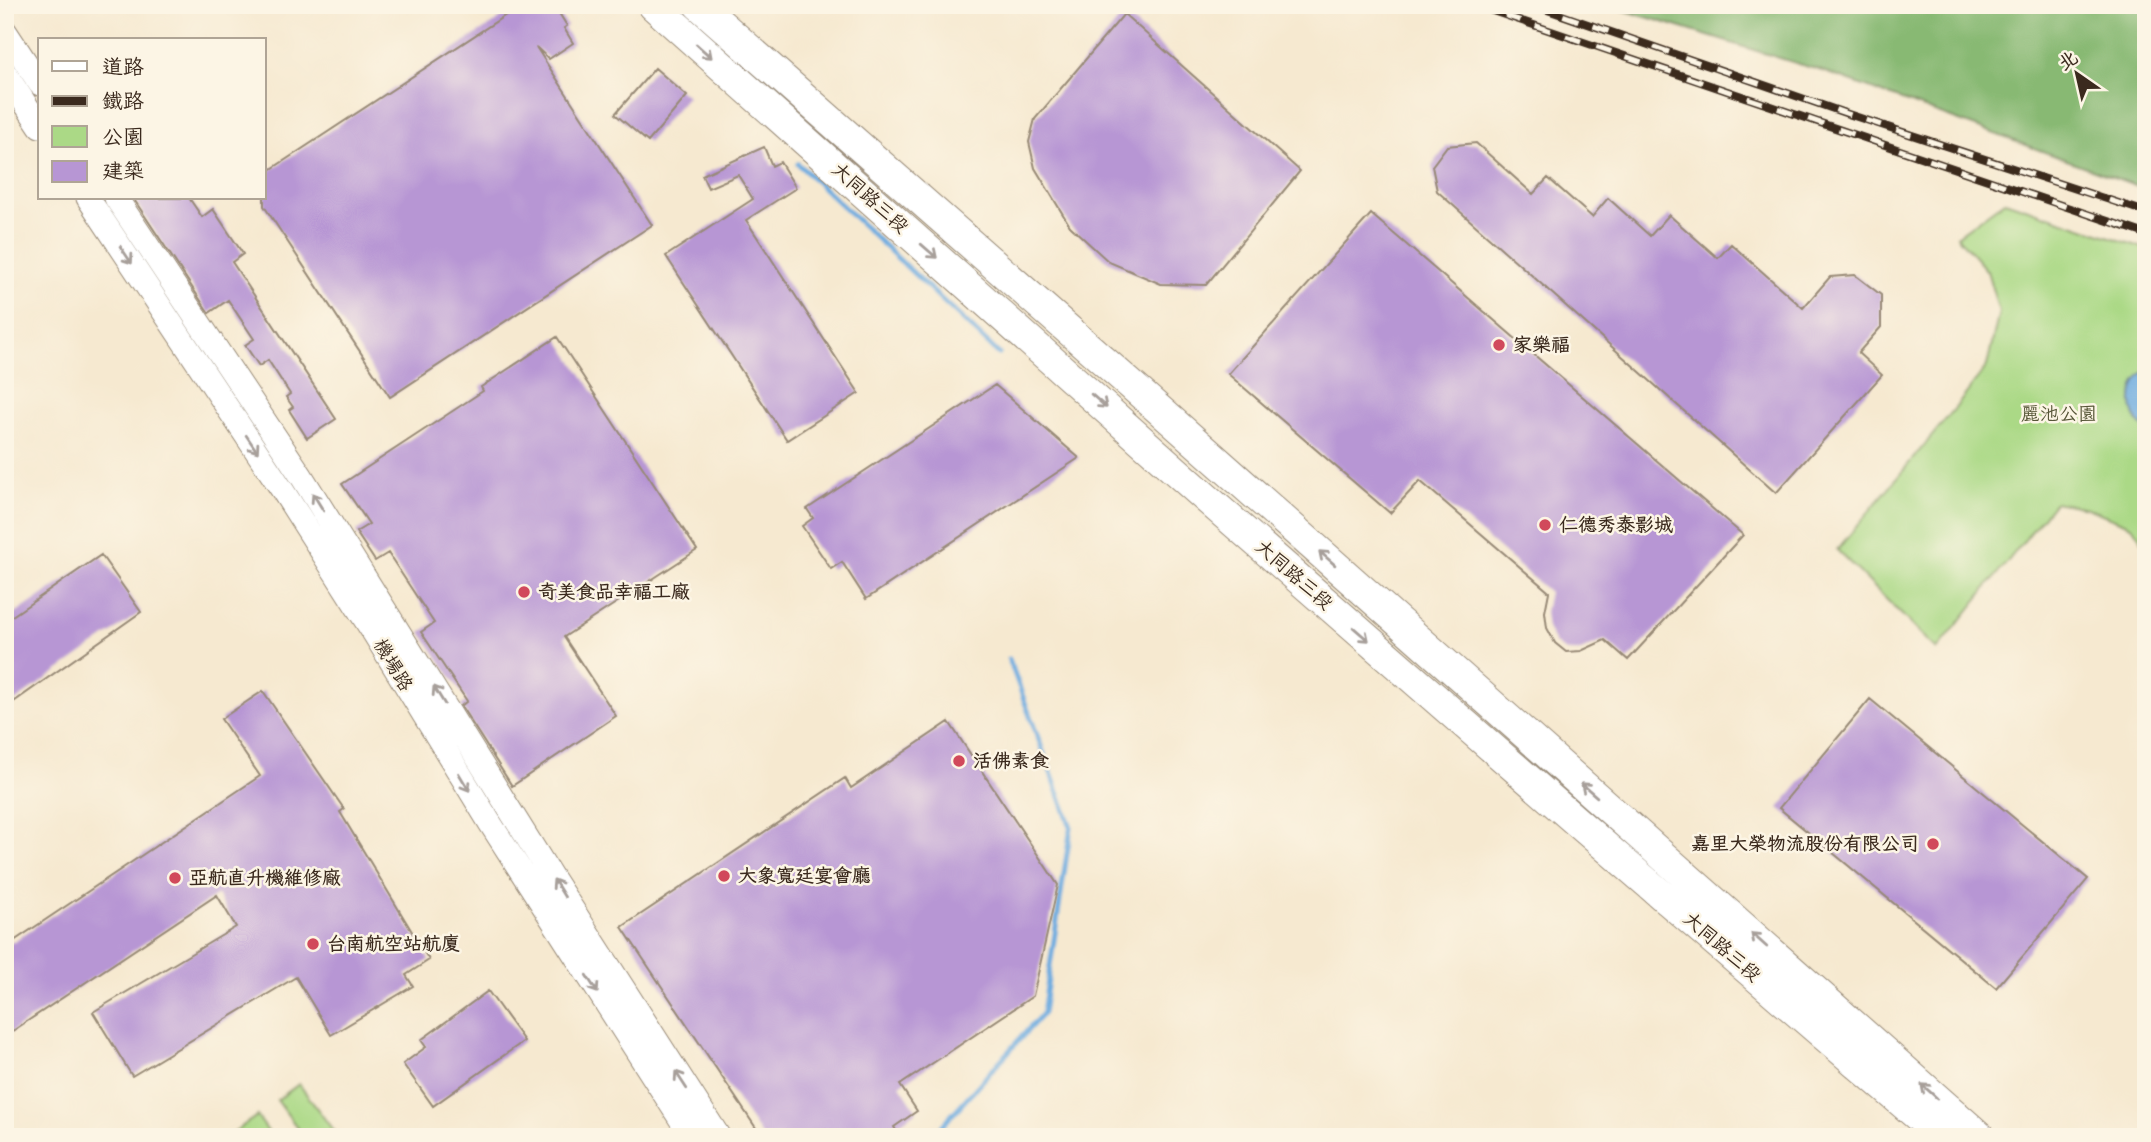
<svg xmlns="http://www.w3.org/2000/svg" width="2151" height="1142" font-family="'Comic Neue','LXGW WenKai TC',sans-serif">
<rect width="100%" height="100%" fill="#fcf5e5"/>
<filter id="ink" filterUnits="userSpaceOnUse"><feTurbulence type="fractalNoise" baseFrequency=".0143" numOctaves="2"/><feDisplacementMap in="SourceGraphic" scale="14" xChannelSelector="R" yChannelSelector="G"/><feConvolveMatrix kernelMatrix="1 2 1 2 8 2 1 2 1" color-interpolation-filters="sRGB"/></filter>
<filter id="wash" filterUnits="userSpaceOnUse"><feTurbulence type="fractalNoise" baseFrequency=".00686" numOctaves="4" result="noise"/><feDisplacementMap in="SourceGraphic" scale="28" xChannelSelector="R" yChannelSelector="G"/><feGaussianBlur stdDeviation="1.57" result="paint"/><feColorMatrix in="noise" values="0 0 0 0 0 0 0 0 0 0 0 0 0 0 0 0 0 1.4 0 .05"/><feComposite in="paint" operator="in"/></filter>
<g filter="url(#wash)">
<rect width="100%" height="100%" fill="#f6e9d0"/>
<path fill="#abd986" stroke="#738252" stroke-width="2" d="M 2005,201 L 2146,249 L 2146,547 L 2132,526 L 2087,508 L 2055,502 L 1937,650 L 1837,550 L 1957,406 L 1987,366 L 1999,312 L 1987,271 L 1957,236 Z
M 299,1084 L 338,1137 L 304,1137 L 277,1100 Z
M 257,1116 L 272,1137 L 237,1137 L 234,1132 Z"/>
<path fill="#88b973" stroke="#627248" stroke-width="2" d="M 1607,5 L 2146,5 L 2146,189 L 1825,72 Z"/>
<path fill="#6dace0" stroke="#546b7f" stroke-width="2" d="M 2146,371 L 2146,430 C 2143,427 2140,425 2138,422 C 2128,407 2130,380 2146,371 Z"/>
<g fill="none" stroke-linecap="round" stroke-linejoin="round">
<path stroke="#6dace0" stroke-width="5" d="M 798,164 L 999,354
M 944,1137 L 941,1127 L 1043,1013 L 1071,827 L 1009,659"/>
</g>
<g id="blocks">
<path fill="#b796d4" d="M 521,5 L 554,5 L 567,26 L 564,28 L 573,43 L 549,59 L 536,47 L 652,225 L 390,397 L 264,206 L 264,174 Z
M 1124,14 L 1300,171 L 1206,285 L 1161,284 L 1109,262 L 1070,226 L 1035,168 L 1029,142 L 1035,119 Z
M 655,68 L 687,96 L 648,142 L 615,114 Z
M 1476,143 L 1533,194 L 1548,178 L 1592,217 L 1608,198 L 1650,236 L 1669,215 L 1718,258 L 1731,244 L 1803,308 L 1830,277 L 1855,275 L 1881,295 L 1881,327 L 1858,353 L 1882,375 L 1776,493 L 1437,191 L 1432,166 L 1447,146 Z
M 764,147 L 772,166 L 780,162 L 796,188 L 746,220 L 859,393 L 787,440 L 666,256 L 753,199 L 738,175 L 708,188 L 702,175 Z
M 133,198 L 189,198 L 202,217 L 213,209 L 243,254 L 232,262 L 336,419 L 307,438 L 289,410 L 293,407 L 286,397 L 290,394 L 268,360 L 259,366 L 245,345 L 254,339 L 228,300 L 209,313 Z
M 1371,214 L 1743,535 L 1628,660 L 1605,640 L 1581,651 L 1566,652 L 1555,643 L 1547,628 L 1545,612 L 1549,592 L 1420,481 L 1390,513 L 1228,374 Z
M 557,337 L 697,550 L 564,637 L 616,716 L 512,786 L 461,706 L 467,701 L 421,632 L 434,623 L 388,553 L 375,561 L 356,532 L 369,524 L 342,484 L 483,391 L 481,387 Z
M 995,385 L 1079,458 L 866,599 L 842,562 L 831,569 L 802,526 L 813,518 L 807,509 Z
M 101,555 L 141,612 L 5,708 L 5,621 Z
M 263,691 L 344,809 L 340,812 L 429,960 L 406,975 L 413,986 L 331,1035 L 296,977 L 132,1076 L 93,1012 L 236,927 L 217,895 L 5,1036 L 5,947 L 260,776 L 221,719 Z
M 1870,699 L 2088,879 L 1996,988 L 1779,808 Z
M 949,722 L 1058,885 L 1033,996 L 900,1085 L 917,1111 L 894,1127 L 900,1137 L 762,1137 L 622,927 L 845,778 L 851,788 Z
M 488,991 L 524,1041 L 433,1106 L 403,1064 L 426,1047 L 421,1040 Z"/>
</g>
</g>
<g filter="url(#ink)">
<use href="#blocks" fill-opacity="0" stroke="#988a77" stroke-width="2"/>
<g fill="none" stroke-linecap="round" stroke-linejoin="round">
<defs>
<path id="minor" d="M 5,31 L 40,84
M 5,73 L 40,126
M 88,198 L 283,491 L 375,635 L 490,823 L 692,1137
M 116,198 L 302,477 L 553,879 L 719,1137"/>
<path id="major" d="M 653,5 L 1205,497 L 1577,822 L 1942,1137
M 699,5 L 1146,398 L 1980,1137"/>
</defs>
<use href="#minor" stroke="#988a77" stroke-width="25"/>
<use href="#major" stroke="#988a77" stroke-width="32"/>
<use href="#minor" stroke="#fff" stroke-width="23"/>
<use href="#major" stroke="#fff" stroke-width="30"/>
<defs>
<path id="rail" d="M 1475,5 L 2146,234
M 1533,5 L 1845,113 L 2146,212"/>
</defs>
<use href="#rail" stroke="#3b2a1e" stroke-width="8"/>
<use href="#rail" stroke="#fcf5e5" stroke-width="5" stroke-dasharray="16" stroke-linecap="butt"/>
</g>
<defs><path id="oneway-shaft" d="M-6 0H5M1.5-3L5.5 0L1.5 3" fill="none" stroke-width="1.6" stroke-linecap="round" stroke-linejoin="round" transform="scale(1.75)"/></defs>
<g stroke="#a79f9a">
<use href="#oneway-shaft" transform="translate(704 51) rotate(42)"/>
<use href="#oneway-shaft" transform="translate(929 251) rotate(41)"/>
<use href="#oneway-shaft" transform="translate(126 255) rotate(56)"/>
<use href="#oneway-shaft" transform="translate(1099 401) rotate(41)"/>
<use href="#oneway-shaft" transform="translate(252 444) rotate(56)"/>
<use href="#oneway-shaft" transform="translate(318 502) rotate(-122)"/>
<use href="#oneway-shaft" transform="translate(1327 558) rotate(-139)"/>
<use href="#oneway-shaft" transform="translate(1361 634) rotate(41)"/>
<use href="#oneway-shaft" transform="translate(439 695) rotate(-122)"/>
<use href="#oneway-shaft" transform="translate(464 782) rotate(59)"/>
<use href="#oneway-shaft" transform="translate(1589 790) rotate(-139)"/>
<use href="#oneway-shaft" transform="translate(559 888) rotate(-122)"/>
<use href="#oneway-shaft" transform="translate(1759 940) rotate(-138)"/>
<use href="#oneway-shaft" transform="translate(592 984) rotate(57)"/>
<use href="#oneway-shaft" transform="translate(681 1080) rotate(-123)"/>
<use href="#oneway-shaft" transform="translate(1929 1091) rotate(-138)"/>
</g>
</g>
<g fill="#d1495b" stroke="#fcf5e5" stroke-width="2.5">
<circle cx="1499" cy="345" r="7"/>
<circle cx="1545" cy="525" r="7"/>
<circle cx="524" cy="592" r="7"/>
<circle cx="959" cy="761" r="7"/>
<circle cx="1933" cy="844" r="7"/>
<circle cx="724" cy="876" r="7"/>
<circle cx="175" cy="878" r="7"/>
<circle cx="313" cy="944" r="7"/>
</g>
<g text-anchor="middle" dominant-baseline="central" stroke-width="5" stroke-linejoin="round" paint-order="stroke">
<g font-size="19" fill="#3b2a1e" stroke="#fcf5e5">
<text transform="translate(870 198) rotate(42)">大同路三段</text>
<text transform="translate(1294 575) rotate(41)">大同路三段</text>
<text transform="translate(393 665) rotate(59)">機場路</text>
<text transform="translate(1722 947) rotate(41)">大同路三段</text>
</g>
<g font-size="19" font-weight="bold" fill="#3b2a1e" stroke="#fcf5e5" text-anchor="start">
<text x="1513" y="345">家樂福</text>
<text x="1559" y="525">仁德秀泰影城</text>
<text x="538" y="592">奇美食品幸福工廠</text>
<text x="973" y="761">活佛素食</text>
<text x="1919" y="844" text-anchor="end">嘉里大榮物流股份有限公司</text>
<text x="738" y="876">大象寬廷宴會廳</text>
<text x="189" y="878">亞航直升機維修廠</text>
<text x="327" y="944">台南航空站航廈</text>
</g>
<g font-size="19" fill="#575638" stroke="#fcf5e5">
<text x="2059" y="414">麗池公園</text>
</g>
</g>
<rect width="2151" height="1142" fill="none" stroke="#fcf5e5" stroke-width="28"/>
<rect x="38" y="38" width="228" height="161" fill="#fcf5e5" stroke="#afa495" stroke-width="2"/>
<rect x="52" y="61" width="35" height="10" fill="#ffffff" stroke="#afa495" stroke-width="2"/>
<text x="102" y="74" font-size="21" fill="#3b2a1e">道路</text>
<rect x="52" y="96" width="35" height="10" fill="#3b2a1e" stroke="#afa495" stroke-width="2"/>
<text x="102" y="108" font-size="21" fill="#3b2a1e">鐵路</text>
<rect x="52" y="126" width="35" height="21" fill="#abd986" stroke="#afa495" stroke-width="2"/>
<text x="102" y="144" font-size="21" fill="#3b2a1e">公園</text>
<rect x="52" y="161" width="35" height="21" fill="#b796d4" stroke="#afa495" stroke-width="2"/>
<text x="102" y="178" font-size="21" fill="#3b2a1e">建築</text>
<g transform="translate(2077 74) rotate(326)" stroke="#fcf5e5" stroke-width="5" paint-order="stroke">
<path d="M0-5L12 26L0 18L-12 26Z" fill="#3b2a1e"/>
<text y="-10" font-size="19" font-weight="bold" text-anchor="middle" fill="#3b2a1e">北</text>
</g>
</svg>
